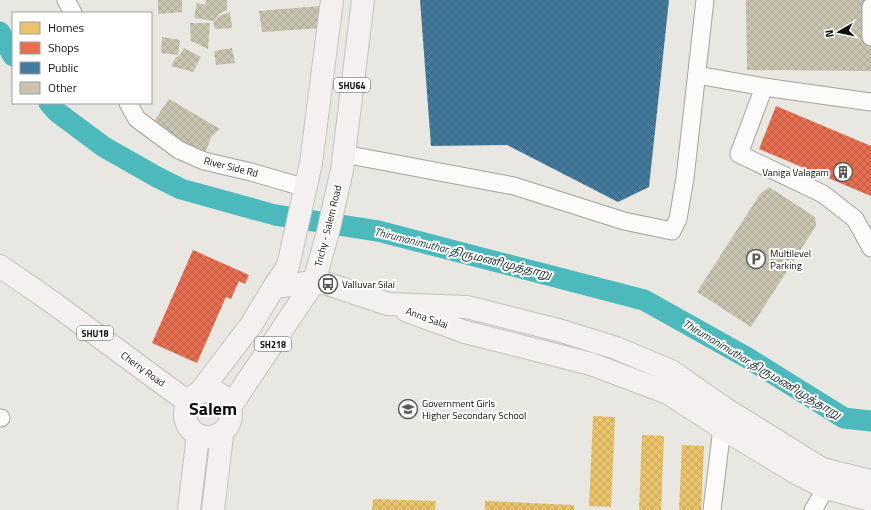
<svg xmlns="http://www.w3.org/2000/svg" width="871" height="510" font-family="'Titillium Web','Noto Sans Tamil',sans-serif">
<defs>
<pattern id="homes-cross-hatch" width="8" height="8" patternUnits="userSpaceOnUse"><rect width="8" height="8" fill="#e9c46a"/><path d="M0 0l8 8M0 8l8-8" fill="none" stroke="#c7a75b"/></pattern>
<pattern id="shops-cross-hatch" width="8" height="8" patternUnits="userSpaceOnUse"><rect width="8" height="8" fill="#e76f51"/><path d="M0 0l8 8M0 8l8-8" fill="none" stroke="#ba5a41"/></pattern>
<pattern id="public-cross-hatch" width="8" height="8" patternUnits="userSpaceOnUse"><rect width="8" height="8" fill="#457b9d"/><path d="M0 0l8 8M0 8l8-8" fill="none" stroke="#38637e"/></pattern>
<pattern id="building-cross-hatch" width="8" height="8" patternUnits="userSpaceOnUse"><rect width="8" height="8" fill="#c8c4b0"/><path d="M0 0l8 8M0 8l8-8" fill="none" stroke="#aba796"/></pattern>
</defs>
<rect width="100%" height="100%" fill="#e8e7e1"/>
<path fill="url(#homes-cross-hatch)" d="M 593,416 L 615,417 L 611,507 L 589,506 Z
M 642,435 L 664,436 L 661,510 L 639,510 Z
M 682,445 L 704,446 L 701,510 L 679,510 Z
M 373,499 L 436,501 L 435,510 L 372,510 Z
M 485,501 L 574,505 L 574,510 L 485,510 Z"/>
<path fill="url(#shops-cross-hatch)" d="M 776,106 L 871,146 L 871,196 L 759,149 Z
M 193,250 L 249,275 L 245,284 L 239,281 L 231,299 L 226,297 L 197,363 L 152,343 Z"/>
<path fill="url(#public-cross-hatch)" d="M 420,0 L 669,0 L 649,187 L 618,202 L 507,145 L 431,146 Z"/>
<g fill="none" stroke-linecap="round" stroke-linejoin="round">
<path stroke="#4cbabd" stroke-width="21" d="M 0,32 L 13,56
M 49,103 L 57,112 L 104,147 L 157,177 L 181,189 L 275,215 L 378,231 L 644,300 L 746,357 L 844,418 L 871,421"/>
</g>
<path fill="url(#building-cross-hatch)" d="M 158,0 L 182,0 L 182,12 L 158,14 Z
M 206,0 L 227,0 L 227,10 L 219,14 L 214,21 L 194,18 L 197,3 L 205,5 Z
M 746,0 L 871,0 L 871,71 L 747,70 Z
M 320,6 L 324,28 L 262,32 L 259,11 Z
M 230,12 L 232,28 L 215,29 L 213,23 L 219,16 Z
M 190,23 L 210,23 L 208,49 L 191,41 Z
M 162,37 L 180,40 L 178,55 L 161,53 Z
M 184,48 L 201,57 L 193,72 L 171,66 L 176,57 L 179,56 Z
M 232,48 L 235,63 L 216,65 L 214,51 Z
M 169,99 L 220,129 L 211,137 L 204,157 L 152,124 Z
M 769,187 L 815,217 L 816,226 L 751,327 L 697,292 L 760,194 Z"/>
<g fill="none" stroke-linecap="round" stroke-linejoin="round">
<defs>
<path id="street" d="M 66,0 L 73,13
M 871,7 L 871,37
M 697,75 L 764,87
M 871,102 L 764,87 L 739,154 L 823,194 L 855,219 L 871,248
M 128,103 L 137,119 L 179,150 L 204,161 L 251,172 L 306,188
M 344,154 L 514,186 L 624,221 L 672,231 L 678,219 L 685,178 L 705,0
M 0,418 L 1,418
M 712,510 L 722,428
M 813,510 L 826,488"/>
<path id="primary" d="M 0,266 L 52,302 L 188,402
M 274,287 L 314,282 L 328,284 L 388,304 L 467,307 L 558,330 L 616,348 L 671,371 L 727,410 L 822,469 L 871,481
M 407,311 L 465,332 L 591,364 L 668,393 L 722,428 L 800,475 L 826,488 L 871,500
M185 414a23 23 0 1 1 46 0a23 23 0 1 1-46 0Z
M 200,392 L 251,325 L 274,287 L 288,266 L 311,163 L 332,0
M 230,407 L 314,282 L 328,232 L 342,170 L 363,0
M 189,510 L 198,435
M 213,510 L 222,435"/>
</defs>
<use href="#street" stroke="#a3a29d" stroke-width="19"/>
<use href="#primary" stroke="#c2c2bf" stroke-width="24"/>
<use href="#street" stroke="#fcfbfa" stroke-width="17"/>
<use href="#primary" stroke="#f4f0ef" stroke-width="22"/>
</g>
<defs>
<symbol id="building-ring" viewBox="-11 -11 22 22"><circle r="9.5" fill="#fff" stroke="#5b5b56" stroke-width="1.5"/><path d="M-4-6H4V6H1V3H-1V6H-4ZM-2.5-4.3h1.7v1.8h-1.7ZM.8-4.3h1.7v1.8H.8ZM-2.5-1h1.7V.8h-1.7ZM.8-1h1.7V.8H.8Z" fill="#5b5b56"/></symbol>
<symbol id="parking-ring" viewBox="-11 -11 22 22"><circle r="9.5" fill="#fff" stroke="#5b5b56" stroke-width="1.5"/><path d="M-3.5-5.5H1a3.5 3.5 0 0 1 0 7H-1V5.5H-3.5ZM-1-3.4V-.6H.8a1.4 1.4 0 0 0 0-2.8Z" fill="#5b5b56"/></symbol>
<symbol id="bus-ring" viewBox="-11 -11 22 22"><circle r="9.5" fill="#fff" stroke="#5b5b56" stroke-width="1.5"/><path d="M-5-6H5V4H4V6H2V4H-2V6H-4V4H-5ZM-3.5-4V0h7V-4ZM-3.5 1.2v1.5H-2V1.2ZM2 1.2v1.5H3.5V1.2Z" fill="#5b5b56"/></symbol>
<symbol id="school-ring" viewBox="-11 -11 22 22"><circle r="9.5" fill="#fff" stroke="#5b5b56" stroke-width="1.5"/><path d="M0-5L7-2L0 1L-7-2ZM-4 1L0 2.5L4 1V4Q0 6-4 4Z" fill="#5b5b56"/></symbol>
</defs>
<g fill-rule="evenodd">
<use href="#building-ring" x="832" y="161" width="22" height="22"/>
<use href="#parking-ring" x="745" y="248" width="22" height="22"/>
<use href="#bus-ring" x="317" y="273" width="22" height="22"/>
<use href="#school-ring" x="397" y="398" width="22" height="22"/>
</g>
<g text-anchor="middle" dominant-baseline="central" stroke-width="4" stroke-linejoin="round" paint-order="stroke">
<g fill="#fff" stroke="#575754" stroke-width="1">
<rect x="334" y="78" width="36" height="14" rx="3"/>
<rect x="77" y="326" width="36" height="14" rx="3"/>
<rect x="255" y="337" width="36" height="14" rx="3"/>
</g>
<g font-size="9" font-weight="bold" fill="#0f0f0b">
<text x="352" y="85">SHU64</text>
<text x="95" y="333">SHU18</text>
<text x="273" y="344">SH218</text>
</g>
<g font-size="10" fill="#0f0f0b" stroke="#fff">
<text transform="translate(231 167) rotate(14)">River Side Rd</text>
<text transform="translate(328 226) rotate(-76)">Trichy - Salem Road</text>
<text transform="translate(427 318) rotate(20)">Anna Salai</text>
<text transform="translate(143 369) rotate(36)">Cherry Road</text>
</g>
<g font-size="10" fill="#0f0f0b" stroke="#fff" text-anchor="start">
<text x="829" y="172" text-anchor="end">Vaniga Valagam</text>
<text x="770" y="253">Multilevel<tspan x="770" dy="12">Parking</tspan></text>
<text x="342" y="284">Valluvar Silai</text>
<text x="422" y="403">Government Girls<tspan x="422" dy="12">Higher Secondary School</tspan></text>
</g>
<g font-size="11" font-style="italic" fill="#213738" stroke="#fff">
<text transform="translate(463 253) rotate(14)">Thirumanimuthar திருமணிமுத்தாறு</text>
<text transform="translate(762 369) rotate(31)">Thirumanimuthar திருமணிமுத்தாறு</text>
</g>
<g font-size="18" font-weight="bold" fill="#0f0f0b" stroke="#fff">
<text x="213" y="408">Salem</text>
</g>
</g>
<rect x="12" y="12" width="140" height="92" fill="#ffffff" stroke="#9f9f9d"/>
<rect x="20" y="22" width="20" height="12" fill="#e9c46a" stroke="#9f9f9d"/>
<text x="48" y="32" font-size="12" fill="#0f0f0b">Homes</text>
<rect x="20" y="42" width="20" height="12" fill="#e76f51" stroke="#9f9f9d"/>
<text x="48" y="52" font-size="12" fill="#0f0f0b">Shops</text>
<rect x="20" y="62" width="20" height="12" fill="#457b9d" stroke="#9f9f9d"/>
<text x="48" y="72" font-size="12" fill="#0f0f0b">Public</text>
<rect x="20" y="82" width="20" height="12" fill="#c8c4b0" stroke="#9f9f9d"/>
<text x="48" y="92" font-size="12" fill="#0f0f0b">Other</text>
<g transform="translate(839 32) rotate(261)" stroke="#ffffff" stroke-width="3" paint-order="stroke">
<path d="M0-3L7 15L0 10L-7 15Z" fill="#0f0f0b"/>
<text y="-6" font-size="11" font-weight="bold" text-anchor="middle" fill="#0f0f0b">N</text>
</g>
</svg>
